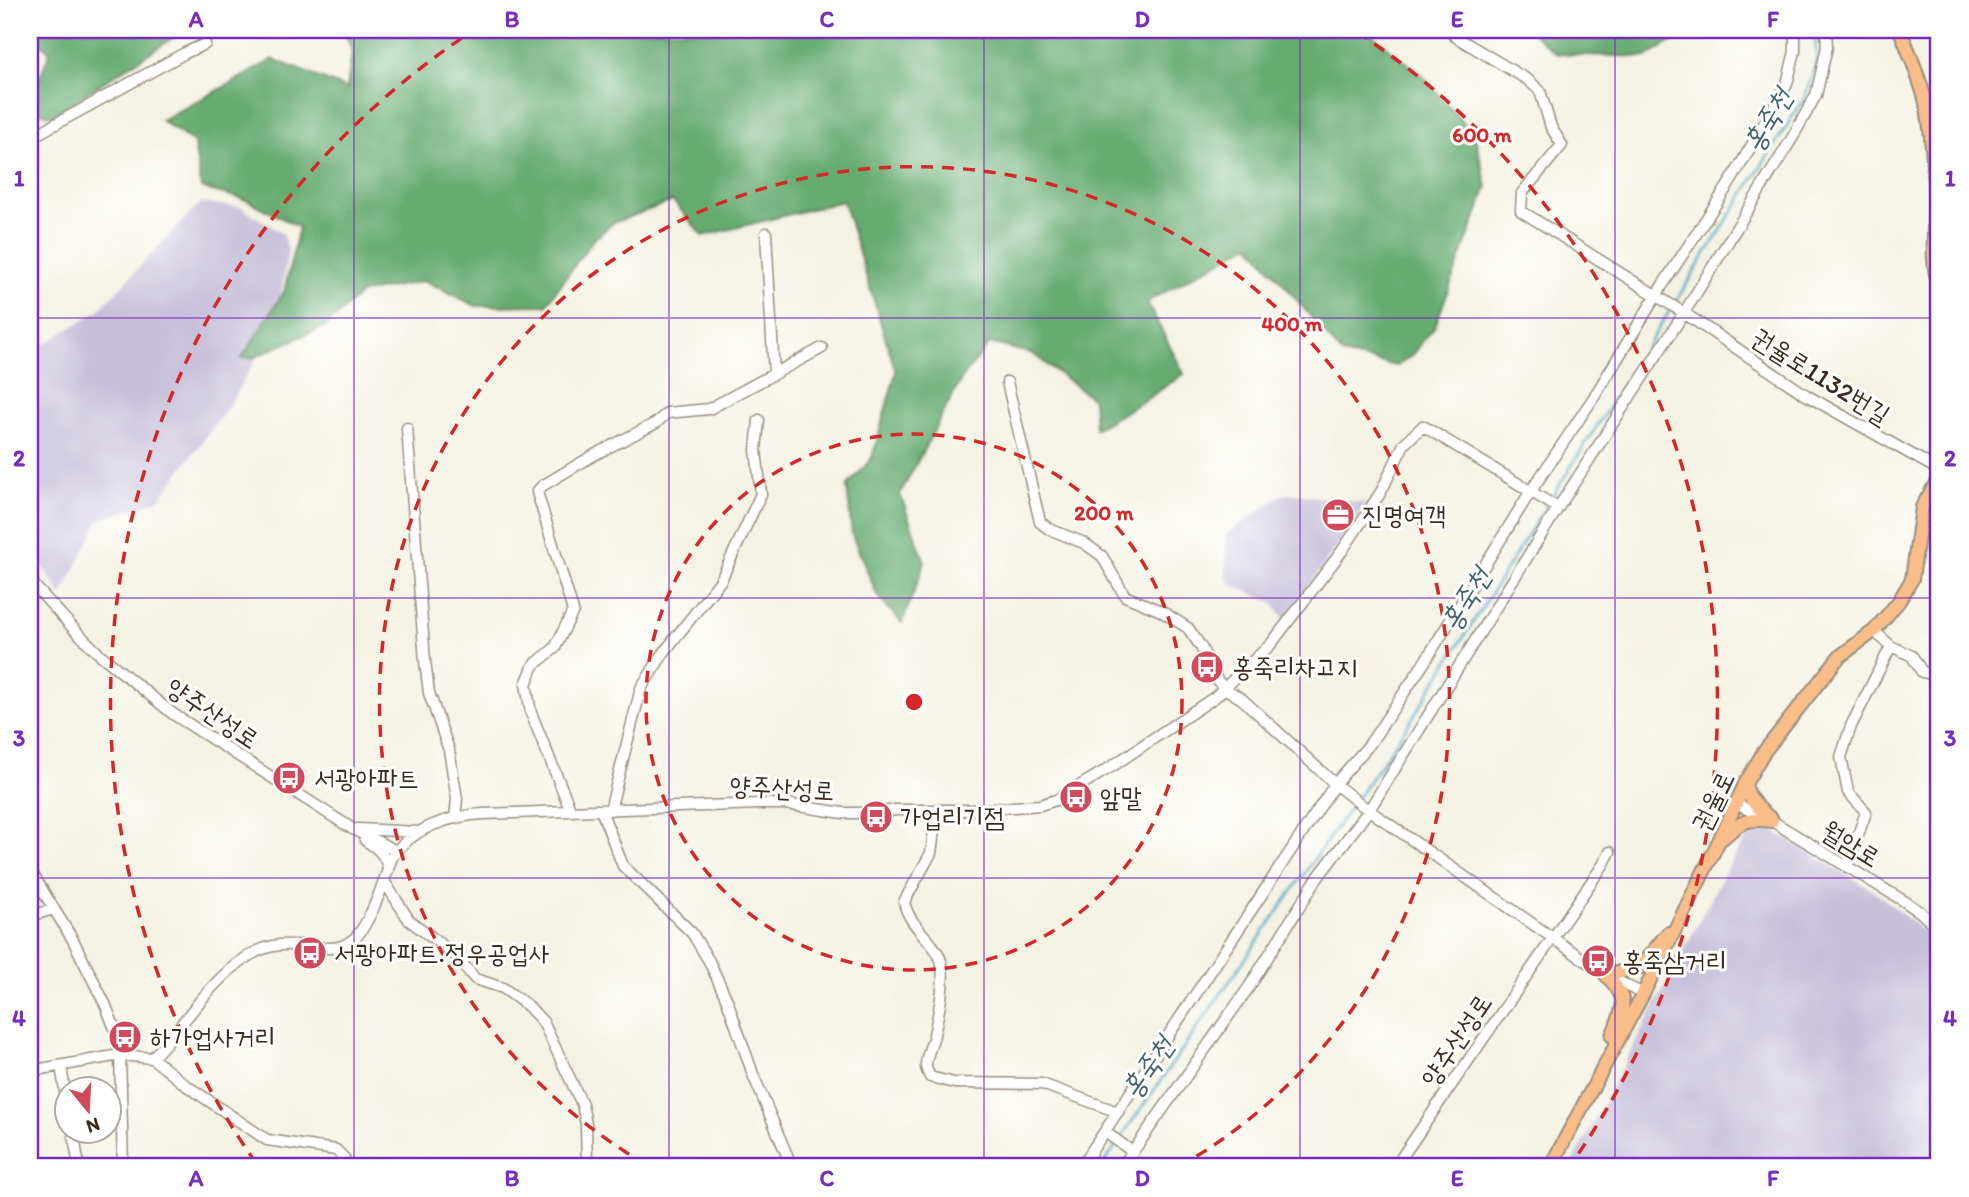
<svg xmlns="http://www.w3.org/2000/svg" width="1969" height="1197" font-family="Itim,'Poor Story',sans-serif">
<rect width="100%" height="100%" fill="#fff"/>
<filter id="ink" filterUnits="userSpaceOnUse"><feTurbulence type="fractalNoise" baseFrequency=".0143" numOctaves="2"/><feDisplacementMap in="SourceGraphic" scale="14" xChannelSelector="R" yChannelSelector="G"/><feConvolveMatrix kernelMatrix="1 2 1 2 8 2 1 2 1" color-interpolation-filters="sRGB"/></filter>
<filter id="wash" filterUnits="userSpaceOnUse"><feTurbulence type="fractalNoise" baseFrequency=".00686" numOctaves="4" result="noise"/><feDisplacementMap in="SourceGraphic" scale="28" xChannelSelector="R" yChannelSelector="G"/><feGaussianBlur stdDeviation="1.57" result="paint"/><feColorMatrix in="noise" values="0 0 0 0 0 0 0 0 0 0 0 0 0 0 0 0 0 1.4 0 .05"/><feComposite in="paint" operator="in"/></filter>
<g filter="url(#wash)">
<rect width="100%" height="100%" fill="#f4f2e2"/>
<path fill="#c6c0d9" d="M 200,203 L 241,207 L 283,234 L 288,250 L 276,324 L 230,404 L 159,500 L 99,520 L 62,596 L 30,547 L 30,353 L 98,311 Z
M 1294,494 L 1367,503 L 1285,620 L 1272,602 L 1232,585 L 1226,577 L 1226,535 L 1281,495 Z
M 1752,829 L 1774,831 L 1874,891 L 1939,944 L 1939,1167 L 1570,1167 L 1726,870 Z"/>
<path fill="#66ac71" stroke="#506b48" stroke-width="2" d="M 30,30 L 185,30 L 51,116 L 30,108 L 30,101 L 50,52 L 30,33 Z
M 344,30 L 1366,30 L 1422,75 L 1475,137 L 1487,187 L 1435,326 L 1411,356 L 1397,366 L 1342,354 L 1250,244 L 1147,302 L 1184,374 L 1147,399 L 1095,429 L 1093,399 L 1033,354 L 990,343 L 962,378 L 900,494 L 925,562 L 902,623 L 878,597 L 852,535 L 847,486 L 872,458 L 896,372 L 843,201 L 703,236 L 673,201 L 613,223 L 592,241 L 546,305 L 476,306 L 425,281 L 361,293 L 326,326 L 252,358 L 242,358 L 284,292 L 299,227 L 247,200 L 201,188 L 194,143 L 161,120 L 228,85 L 273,59 L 347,89 L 352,51 Z
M 1529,30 L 1690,30 L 1647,57 L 1557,54 Z"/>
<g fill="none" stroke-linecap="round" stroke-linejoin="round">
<path stroke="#46a6c5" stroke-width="2.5" d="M 1550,500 L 1805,97 L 1817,59 L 1814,30
M 1358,797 L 1412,719 L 1546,506
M 1120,1139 L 1354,802
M 1101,1167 L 1117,1144"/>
</g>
</g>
<g filter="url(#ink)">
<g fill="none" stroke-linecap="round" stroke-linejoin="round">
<defs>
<path id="minor" d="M 1448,30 L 1456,37 L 1528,80 L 1540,91 L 1551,127 L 1562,145 L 1522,193 L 1521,211 L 1684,313 L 1806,395 L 1939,470
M 30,138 L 185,53 L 205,44
M 766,233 L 774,374
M 1007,382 L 1040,522 L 1049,529 L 1084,543 L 1102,556 L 1125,596 L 1161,611 L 1188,628 L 1201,647 L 1217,680 L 1224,688 L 1242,699 L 1335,784 L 1363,806 L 1606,975 L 1643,994
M 407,428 L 425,661 L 429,693 L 449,750 L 457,799 L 455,818
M 30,581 L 73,628 L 97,652 L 173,714 L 351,828 L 396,851
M 1874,631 L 1891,646 L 1912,656 L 1922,672 L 1939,675
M 1736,804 L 1772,821 L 1904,901 L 1919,911 L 1939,929
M 601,810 L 623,866 L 692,933 L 709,961 L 727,1000 L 754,1077 L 792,1167
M 610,810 L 641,688 L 665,651 L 721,580 L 761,494 L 756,450 L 759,420
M 937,810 L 931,853 L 904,902 C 910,930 939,942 942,966 C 945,987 938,1014 934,1035 C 932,1044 925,1058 926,1067 C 926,1070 929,1073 930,1077 L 954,1083 L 1042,1084 L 1118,1112
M 571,811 L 531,713 L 526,684 L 534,665 L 555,648 L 573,611 L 537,492 L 542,486 L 594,455 L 656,423 L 667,413 L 709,409 L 822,348
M 358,829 L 419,832
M 365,840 C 377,848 384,853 388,867
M 1847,867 L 1866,812 L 1848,792 L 1841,757 L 1851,726 L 1891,646
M 30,870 L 73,940 L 106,1006 L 117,1034 L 120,1055 L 123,1167
M 384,881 L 409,920 L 456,956 L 475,979 L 503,988 L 528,1006 L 543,1022 L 582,1104 L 586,1124 L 587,1167
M 30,916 L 54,909
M 152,1058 L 187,1086 L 267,1140 L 336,1150 L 344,1158
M 61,1066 L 66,1097
M 30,1071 L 120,1055 L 152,1058 C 185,1025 207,983 247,957 C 272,941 291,944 319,947 C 329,949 341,948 350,942 C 369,930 385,879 392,857 C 412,828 449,816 483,814 L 760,804 L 785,804 L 843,813 L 874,813 L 896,810 L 975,810 L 1040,805 L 1056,800 L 1111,767 L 1215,697 L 1271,644 L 1342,551 L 1381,492 L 1404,444 L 1423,426 L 1558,508
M 73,1130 L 79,1167
M 1105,1132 L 1133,1152
M 1081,1167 L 1335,784 L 1369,745 L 1424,663 L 1529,494 L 1594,397 L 1662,286 L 1731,181 L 1787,84 L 1795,51 L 1795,30
M 1122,1167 L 1249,987 L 1316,880 L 1369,810 L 1558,508 L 1684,313 L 1791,140 L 1816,95 L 1827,47 L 1826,30
M 1395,1167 L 1603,865 L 1610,852"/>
<path id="major" d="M 1900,30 C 1909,51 1917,73 1924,95 C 1932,124 1934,171 1935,202 C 1935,233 1930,257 1939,287
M 1745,784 C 1748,800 1760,810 1772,820
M 1723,838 C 1741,821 1747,818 1772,821
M 1606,975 L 1639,968 L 1668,933
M 1606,975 C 1630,1000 1624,1007 1612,1036
M 1550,1167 L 1643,994 L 1718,843 L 1745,784 L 1763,753 L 1839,657 L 1874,631 L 1899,601 L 1912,579 L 1922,507 L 1939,478"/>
</defs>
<use href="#minor" stroke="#988e80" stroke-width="13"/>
<use href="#major" stroke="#988e80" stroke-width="16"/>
<use href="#minor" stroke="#fff" stroke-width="10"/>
<use href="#major" stroke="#f8bd89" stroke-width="12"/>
</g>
</g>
<path fill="none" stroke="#7b2cbf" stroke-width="2" stroke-opacity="0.55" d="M 354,30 L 354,1167M 669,30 L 669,1167M 984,30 L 984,1167M 1300,30 L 1300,1167M 1615,30 L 1615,1167M 30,318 L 1939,318M 30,598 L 1939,598M 30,878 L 1939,878"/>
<g fill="none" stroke="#d62828" stroke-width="3.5" stroke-dasharray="12 9">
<circle cx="914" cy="702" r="268"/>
<path d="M647 1165A535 535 0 1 1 1182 1165"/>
<path d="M256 1163A803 803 0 0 1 471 32M1357 32A803 803 0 0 1 1572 1163"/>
</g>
<defs>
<symbol id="office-disc" viewBox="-11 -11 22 22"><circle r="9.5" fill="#d1495b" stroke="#fff"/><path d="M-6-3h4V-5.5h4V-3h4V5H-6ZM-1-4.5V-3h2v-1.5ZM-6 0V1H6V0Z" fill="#fff"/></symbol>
<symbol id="bus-disc" viewBox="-11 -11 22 22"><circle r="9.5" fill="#d1495b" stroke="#fff"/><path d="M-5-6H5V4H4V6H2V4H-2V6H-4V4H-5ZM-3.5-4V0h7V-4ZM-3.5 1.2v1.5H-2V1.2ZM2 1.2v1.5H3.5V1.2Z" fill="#fff"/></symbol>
</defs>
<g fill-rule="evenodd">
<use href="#office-disc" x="1319" y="496" width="38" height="38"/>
<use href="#bus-disc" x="1188" y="648" width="38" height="38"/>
<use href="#bus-disc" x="270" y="759" width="38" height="38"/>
<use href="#bus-disc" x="1057" y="778" width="38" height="38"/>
<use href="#bus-disc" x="857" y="798" width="38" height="38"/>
<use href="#bus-disc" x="291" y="934" width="38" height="38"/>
<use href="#bus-disc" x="1579" y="942" width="38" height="38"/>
<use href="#bus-disc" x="106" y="1018" width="38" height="38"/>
</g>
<g text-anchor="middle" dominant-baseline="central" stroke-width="6" stroke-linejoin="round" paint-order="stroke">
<g font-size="26" fill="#3b2a1e" stroke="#fff">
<text transform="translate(1821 376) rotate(32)">권율로1132번길</text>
<text transform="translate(213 713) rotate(34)">양주산성로</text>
<text transform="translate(782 788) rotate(3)">양주산성로</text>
<text transform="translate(1713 801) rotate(-64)">권율로</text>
<text transform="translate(1851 844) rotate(31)">월암로</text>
<text transform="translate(1456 1040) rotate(-56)">양주산성로</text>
</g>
<g font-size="26" fill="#3b2a1e" stroke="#fff" text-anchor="start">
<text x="1362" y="515">진명여객</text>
<text x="1232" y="667">홍죽리차고지</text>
<text x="314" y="778">서광아파트</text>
<text x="1100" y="797">앞말</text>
<text x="900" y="817">가업리기점</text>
<text x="334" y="953">서광아파트.정우공업사</text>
<text x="1622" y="961">홍죽삼거리</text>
<text x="150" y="1037">하가업사거리</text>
</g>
<g font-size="28" font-style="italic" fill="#406269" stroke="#fff">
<text transform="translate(1767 120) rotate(-59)">홍죽천</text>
<text transform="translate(1465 599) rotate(-58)">홍죽천</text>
<text transform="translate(1147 1067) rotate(-55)">홍죽천</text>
</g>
</g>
<circle cx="914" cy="702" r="10" fill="#d62828" stroke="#fff" stroke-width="3.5"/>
<g font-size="21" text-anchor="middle" font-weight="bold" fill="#d62828" stroke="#fff" stroke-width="6" stroke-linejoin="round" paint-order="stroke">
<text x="1482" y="142">600 m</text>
<text x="1292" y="331">400 m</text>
<text x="1104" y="520">200 m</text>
</g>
<rect width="1969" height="1197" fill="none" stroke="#fff" stroke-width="77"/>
<g transform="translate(88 1110) rotate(162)"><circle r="33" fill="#ffffff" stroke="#b1aaa5" stroke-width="2"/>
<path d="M0-5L12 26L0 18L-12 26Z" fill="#d1495b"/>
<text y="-10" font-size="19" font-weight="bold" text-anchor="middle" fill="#3b2a1e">N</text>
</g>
<rect x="38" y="38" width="1892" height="1120" fill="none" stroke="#7b2cbf" stroke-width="2.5"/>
<g font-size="23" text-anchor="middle" font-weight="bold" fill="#7b2cbf">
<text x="196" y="27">A</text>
<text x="512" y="27">B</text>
<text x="827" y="27">C</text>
<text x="1142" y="27">D</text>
<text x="1457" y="27">E</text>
<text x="1773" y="27">F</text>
<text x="19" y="186">1</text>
<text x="1950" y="186">1</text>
<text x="19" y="466">2</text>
<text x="1950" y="466">2</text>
<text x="19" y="746">3</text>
<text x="1950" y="746">3</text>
<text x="19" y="1026">4</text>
<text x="1950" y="1026">4</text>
<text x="196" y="1186">A</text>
<text x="512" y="1186">B</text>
<text x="827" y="1186">C</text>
<text x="1142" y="1186">D</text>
<text x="1457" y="1186">E</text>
<text x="1773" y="1186">F</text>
</g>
</svg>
